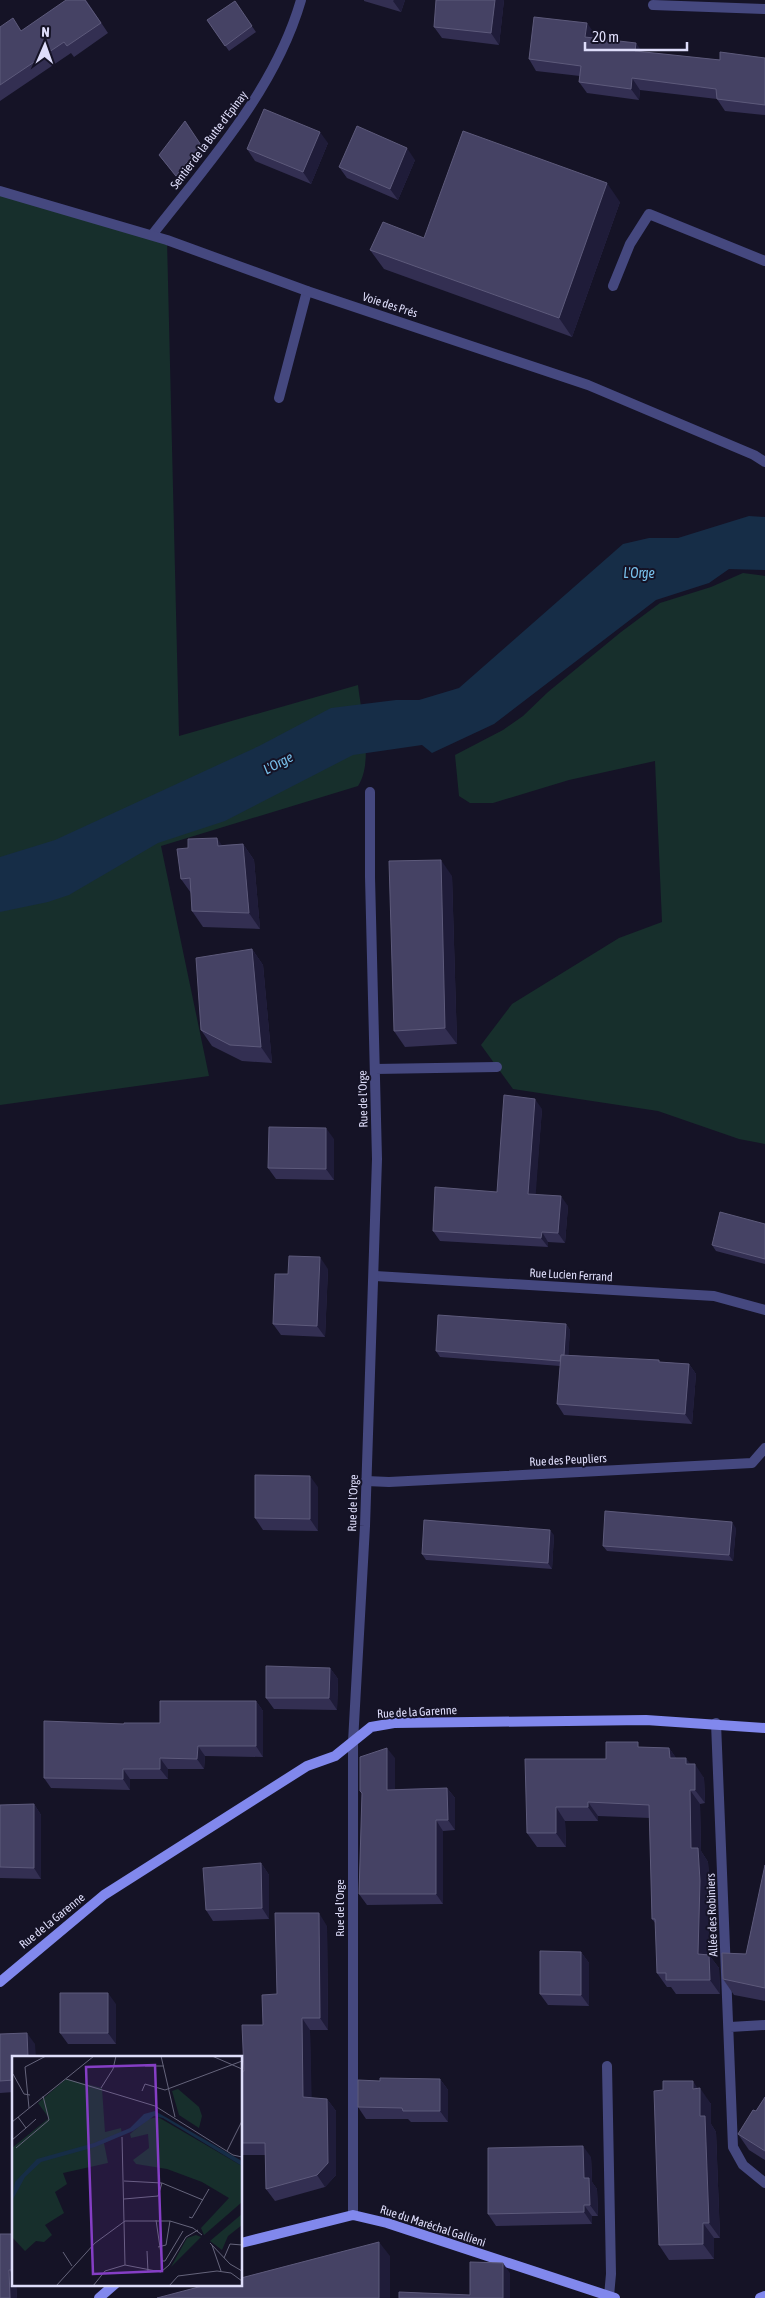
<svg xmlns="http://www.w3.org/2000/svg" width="765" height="2298" font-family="'Asap Condensed',sans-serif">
<rect width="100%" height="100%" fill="#151326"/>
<path fill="#172f2c" d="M 0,191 L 167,240 L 179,736 L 358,685 C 361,713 374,762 358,786 L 161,846 L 209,1076 L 0,1105 Z
M 743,573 L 765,576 L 765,1144 L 739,1139 L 658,1111 L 513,1089 L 481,1045 L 512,1004 L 619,938 L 662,922 L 655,761 L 569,780 L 493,803 L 470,803 L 459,796 L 455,755 L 503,730 L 523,716 L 548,692 L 621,632 L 660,603 L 711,587 Z"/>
<path fill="#162d47" d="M 749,516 L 765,517 L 765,570 L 729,569 L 709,583 L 656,600 L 494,724 L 432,753 L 422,745 L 353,755 L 225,821 L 158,843 L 69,895 L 48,902 L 0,912 L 0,857 L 55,840 L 259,746 L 331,708 L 396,700 L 419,700 L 459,688 L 623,544 L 649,538 L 678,538 Z"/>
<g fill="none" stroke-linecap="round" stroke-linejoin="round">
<path stroke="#45487f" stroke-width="10" d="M 152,235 C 209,162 275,90 301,0
M 613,286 L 630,244 L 649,214 L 765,261
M 279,398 L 307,291
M 375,1276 L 714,1296 L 765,1310
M 366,1481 L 389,1482 L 752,1463 L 765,1448
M 716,1723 L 733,2147 L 743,2165 L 765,2183
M 730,2027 L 765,2025
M 607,2066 L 611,2274 L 609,2296"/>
<path stroke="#45487f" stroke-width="10" d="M 653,5 L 765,9
M 0,191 L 167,240 L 307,291 L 588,385 L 754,455 L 765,462
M 375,1069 L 497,1067
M 353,2215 L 353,1742 L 365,1526 L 377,1159 L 370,877 L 370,792"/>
<path stroke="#8188ed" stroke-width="10" d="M 0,1982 L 104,1895 L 307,1766 L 335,1756 L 371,1727 L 394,1723 L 646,1720 L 765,1728
M 241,2243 L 353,2215 L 387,2223 L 615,2298
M 99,2298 L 115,2284
M 760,2298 L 765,2296"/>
</g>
<path fill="#332f52" d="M 86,0 L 108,33 L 74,57 L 71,53 L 0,101 L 0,27 L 21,31 Z
M 364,0 L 405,0 L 401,12 L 364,1 Z
M 504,0 L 499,45 L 442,38 L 434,27 Z
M 235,2 L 256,32 L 229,51 L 207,20 Z
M 595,34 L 594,38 L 642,52 L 720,60 L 765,58 L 765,115 L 725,111 L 717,99 L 640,90 L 639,100 L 587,93 L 579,82 L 580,76 L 536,71 L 529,59 Z
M 328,143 L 311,184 L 255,161 L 247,149 Z
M 205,151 L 180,182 L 159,155 Z
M 415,160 L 398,200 L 347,178 L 339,167 Z
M 620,202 L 572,337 L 384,269 L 370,250 L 424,238 Z
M 243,844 L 254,860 L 260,929 L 203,927 L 192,911 L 191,893 L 181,879 L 222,845 Z
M 452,876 L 457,1044 L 405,1047 L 394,1031 Z
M 252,949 L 263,965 L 272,1063 L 242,1061 L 212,1046 L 201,1030 Z
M 542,1109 L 535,1195 L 568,1206 L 565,1243 L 548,1242 L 548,1247 L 440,1241 L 433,1231 L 497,1192 Z
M 334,1139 L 334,1180 L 276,1179 L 268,1168 Z
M 765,1224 L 765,1264 L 716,1251 L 712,1245 Z
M 328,1269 L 325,1337 L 281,1335 L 273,1324 Z
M 566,1324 L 570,1330 L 568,1355 L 689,1364 L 696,1374 L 692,1424 L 564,1415 L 557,1404 L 560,1366 L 440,1357 L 436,1351 Z
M 318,1487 L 318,1531 L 263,1530 L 255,1518 Z
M 736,1528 L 733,1561 L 607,1551 L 603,1546 Z
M 554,1535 L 552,1569 L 426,1560 L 422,1554 Z
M 330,1668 L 338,1679 L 337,1710 L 274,1709 L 266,1698 Z
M 256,1701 L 263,1711 L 263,1757 L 205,1756 L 204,1769 L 168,1769 L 168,1779 L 130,1779 L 130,1790 L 51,1788 L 44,1778 L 124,1724 L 160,1723 Z
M 642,1747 L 669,1748 L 676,1758 L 690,1764 L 704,1778 L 705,1803 L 700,1804 L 701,1851 L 708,1862 L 710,1895 L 708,1954 L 709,1955 L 719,1968 L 720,1994 L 676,1994 L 671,1987 L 667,1987 L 657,1973 L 656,1924 L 652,1919 L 650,1818 L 598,1816 L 598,1821 L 565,1821 L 566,1847 L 537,1847 L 527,1833 L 606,1759 Z
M 395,1758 L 395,1789 L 447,1788 L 455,1798 L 455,1830 L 443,1831 L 443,1904 L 367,1905 L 359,1894 L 362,1794 L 360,1791 Z
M 34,1804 L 41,1815 L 41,1879 L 0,1878 L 0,1805 Z
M 261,1863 L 269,1875 L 269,1919 L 213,1921 L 206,1910 Z
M 765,1865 L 765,2001 L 734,1995 L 723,1979 L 746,1954 Z
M 327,1926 L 328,2030 L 310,2030 L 311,2098 L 327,2099 L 336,2111 L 336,2175 L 325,2187 L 275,2201 L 266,2189 L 265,2155 L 241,2155 L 241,2071 L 244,2071 L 277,1994 Z
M 581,1952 L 589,1963 L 589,2006 L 548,2005 L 540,1994 Z
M 116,2004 L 116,2044 L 68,2044 L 60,2033 Z
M 0,2034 L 35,2044 L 14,2057 L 14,2092 L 0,2093 Z
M 440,2079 L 448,2090 L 448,2122 L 411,2122 L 408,2119 L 366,2119 L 358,2107 L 380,2081 Z
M 698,2089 L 711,2104 L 711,2124 L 716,2132 L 720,2238 L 714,2238 L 714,2259 L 669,2260 L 659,2245 Z
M 765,2097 L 765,2160 L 749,2150 L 738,2134 L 756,2111 Z
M 591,2157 L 592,2182 L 597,2189 L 598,2216 L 592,2216 L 592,2224 L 496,2226 L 488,2214 Z
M 14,2234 L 14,2284 L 16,2284 L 17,2298 L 0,2298 Z"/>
<path fill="#1f1c39" d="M 394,0 L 405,0 L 401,12 L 393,1 Z
M 495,0 L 504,0 L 499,45 L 491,33 Z
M 587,23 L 595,34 L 593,49 L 585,37 Z
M 636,43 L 644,54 L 635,51 Z
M 632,78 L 640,90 L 639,100 L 631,89 Z
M 185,121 L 205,151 L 180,182 L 176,176 Z
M 320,132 L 328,143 L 311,184 L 303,172 Z
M 407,148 L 415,160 L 398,200 L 390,189 Z
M 607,183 L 620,202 L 572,337 L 559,318 Z
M 217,838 L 228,854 L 218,846 Z
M 243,844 L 254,860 L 260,929 L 249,913 Z
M 441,860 L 452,876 L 457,1044 L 445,1028 Z
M 252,949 L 263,965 L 272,1063 L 261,1047 Z
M 535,1099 L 542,1109 L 535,1204 L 528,1194 Z
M 326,1128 L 334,1139 L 334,1180 L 326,1169 Z
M 561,1196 L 568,1206 L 565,1243 L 558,1233 Z
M 542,1232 L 548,1242 L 548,1247 L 541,1238 Z
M 320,1257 L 328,1269 L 325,1337 L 317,1326 Z
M 566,1324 L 570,1330 L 568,1367 L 564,1361 Z
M 689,1364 L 696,1374 L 692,1424 L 685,1414 Z
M 310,1476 L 318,1487 L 318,1531 L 310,1519 Z
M 732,1522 L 736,1528 L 733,1561 L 729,1555 Z
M 550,1530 L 554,1535 L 552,1569 L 548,1563 Z
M 330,1668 L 338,1679 L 337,1710 L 329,1698 Z
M 256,1701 L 263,1711 L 263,1757 L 256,1746 Z
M 198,1746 L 205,1756 L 204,1769 L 197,1759 Z
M 387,1748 L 395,1758 L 395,1800 L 387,1790 Z
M 669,1748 L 679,1762 L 670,1758 Z
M 160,1758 L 168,1769 L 168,1779 L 160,1769 Z
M 686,1758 L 695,1770 L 695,1764 L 704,1778 L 705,1803 L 695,1790 L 686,1764 Z
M 123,1769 L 130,1779 L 130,1790 L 123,1779 Z
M 447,1788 L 455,1798 L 455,1830 L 448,1820 Z
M 690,1790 L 700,1804 L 701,1851 L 708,1862 L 710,1895 L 708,1968 L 698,1954 L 691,1848 Z
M 588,1802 L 598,1816 L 598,1821 L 588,1807 Z
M 34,1804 L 41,1815 L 41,1879 L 34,1868 Z
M 556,1807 L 565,1821 L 566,1847 L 556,1833 Z
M 436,1820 L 443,1831 L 443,1904 L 436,1894 Z
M 261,1863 L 269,1875 L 269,1919 L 262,1908 Z
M 319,1913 L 327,1926 L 328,2030 L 320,2018 Z
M 581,1952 L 589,1963 L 589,2006 L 581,1995 Z
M 709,1955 L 719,1968 L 720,1994 L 710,1980 Z
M 108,1993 L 116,2004 L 116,2044 L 108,2033 Z
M 302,2018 L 310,2030 L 312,2109 L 303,2097 Z
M 27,2033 L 35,2044 L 36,2057 L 28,2057 Z
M 440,2079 L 448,2090 L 448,2122 L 440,2111 Z
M 693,2081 L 700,2092 L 700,2088 L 711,2104 L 711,2124 L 716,2132 L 720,2238 L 709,2223 Z
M 327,2099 L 336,2111 L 336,2175 L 325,2187 L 317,2175 Z
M 583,2146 L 591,2157 L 592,2182 L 597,2189 L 598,2216 L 590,2205 L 584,2178 Z
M 584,2205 L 592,2216 L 592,2224 L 584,2212 Z
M 703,2223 L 714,2238 L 714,2259 L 703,2244 Z
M 379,2242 L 390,2256 L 390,2298 L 379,2298 Z
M 503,2263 L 510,2273 L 510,2298 L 503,2298 Z
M 9,2270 L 14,2277 L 14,2284 L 16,2284 L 17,2298 L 10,2298 Z"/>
<path fill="#454264" stroke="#5d5a7b" d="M 66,0 L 85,0 L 101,23 L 67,46 L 64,42 L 0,85 L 0,27 L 13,18 L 21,31 Z
M 436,0 L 495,0 L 491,33 L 434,27 Z
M 235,1 L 252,26 L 225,46 L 207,20 Z
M 534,17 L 587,23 L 585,37 L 636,43 L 635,51 L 720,60 L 720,52 L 765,58 L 765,105 L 717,99 L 716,89 L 632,78 L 631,89 L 579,82 L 581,66 L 529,59 Z
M 264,109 L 320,132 L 303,172 L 247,149 Z
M 185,121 L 201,145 L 176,176 L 159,155 Z
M 357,126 L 407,148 L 390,189 L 339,167 Z
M 463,131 L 607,183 L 559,318 L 370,250 L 383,222 L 424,238 Z
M 217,838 L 218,846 L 243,844 L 249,913 L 192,911 L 190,878 L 181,879 L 177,849 L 188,848 L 188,839 Z
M 441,860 L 445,1028 L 394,1031 L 389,861 Z
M 252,949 L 261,1047 L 230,1045 L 201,1030 L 196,958 Z
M 504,1095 L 535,1099 L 528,1194 L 561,1196 L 558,1233 L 542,1232 L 541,1238 L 433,1231 L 435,1187 L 497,1192 Z
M 269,1127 L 326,1128 L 326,1169 L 268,1168 Z
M 720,1212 L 765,1224 L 765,1259 L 712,1245 Z
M 289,1256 L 320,1257 L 317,1326 L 273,1324 L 275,1274 L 288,1274 Z
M 438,1315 L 566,1324 L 564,1355 L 561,1355 L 560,1361 L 436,1351 Z
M 561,1355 L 659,1360 L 659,1362 L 689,1364 L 685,1414 L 557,1404 Z
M 255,1475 L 310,1476 L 310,1519 L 255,1518 Z
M 605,1511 L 732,1522 L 729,1555 L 603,1546 Z
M 424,1520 L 550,1530 L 548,1563 L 422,1554 Z
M 266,1666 L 330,1668 L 329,1698 L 266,1698 Z
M 160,1701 L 256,1701 L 256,1746 L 198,1746 L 197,1759 L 160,1758 L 160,1769 L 123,1769 L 123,1779 L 44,1778 L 44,1721 L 124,1724 L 124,1723 L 160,1723 Z
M 606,1742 L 638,1742 L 638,1747 L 669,1748 L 670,1758 L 686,1758 L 686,1764 L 695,1764 L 695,1790 L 690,1790 L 691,1848 L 698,1848 L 700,1881 L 698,1954 L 709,1955 L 710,1980 L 666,1980 L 666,1973 L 657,1973 L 655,1919 L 652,1919 L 649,1805 L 588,1802 L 588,1807 L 556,1807 L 556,1833 L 527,1833 L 525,1759 L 606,1759 Z
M 387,1748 L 387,1790 L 447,1788 L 448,1820 L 436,1820 L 436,1894 L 359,1894 L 362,1793 L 360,1791 L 360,1757 Z
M 34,1804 L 34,1868 L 0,1867 L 0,1805 Z
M 261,1863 L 262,1908 L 206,1910 L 203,1868 Z
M 765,1865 L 765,1988 L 723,1979 L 722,1953 L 746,1954 Z
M 275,1913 L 319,1913 L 320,2018 L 302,2018 L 303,2097 L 327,2099 L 328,2163 L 317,2175 L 266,2189 L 265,2143 L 241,2143 L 241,2071 L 244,2071 L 242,2025 L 263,2025 L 262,1995 L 277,1994 Z
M 540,1951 L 581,1952 L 581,1995 L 540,1994 Z
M 60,1993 L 108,1993 L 108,2033 L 60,2033 Z
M 27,2033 L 28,2057 L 14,2057 L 14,2080 L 0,2081 L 0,2034 Z
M 380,2078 L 440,2079 L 440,2111 L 403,2111 L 402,2108 L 358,2107 L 358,2080 L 380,2081 Z
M 663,2081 L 693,2081 L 693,2089 L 700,2088 L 700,2116 L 705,2116 L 709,2223 L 703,2223 L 703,2244 L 659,2245 L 654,2091 L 663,2090 Z
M 765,2097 L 765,2151 L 738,2134 L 753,2110 L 756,2111 Z
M 583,2146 L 584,2178 L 589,2178 L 590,2205 L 584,2205 L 584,2212 L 488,2214 L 488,2148 Z
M 0,2234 L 14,2234 L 14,2270 L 9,2270 L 10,2298 L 0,2298 Z
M 379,2242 L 379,2298 L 157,2298 L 210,2284 L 241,2284 L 241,2278 Z
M 470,2262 L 503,2263 L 503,2298 L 399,2298 L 399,2292 L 470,2295 Z"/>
<g text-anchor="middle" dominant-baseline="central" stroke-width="4" stroke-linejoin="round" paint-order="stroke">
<g font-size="12" fill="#deddfa" stroke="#151326">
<text transform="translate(209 140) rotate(-53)">Sentier de la Butte d'Epinay</text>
<text transform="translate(390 305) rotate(18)">Voie des Prés</text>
<text transform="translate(363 1099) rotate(-91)">Rue de l'Orge</text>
<text transform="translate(571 1275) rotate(3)">Rue Lucien Ferrand</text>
<text transform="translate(568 1460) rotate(-3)">Rue des Peupliers</text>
<text transform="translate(353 1503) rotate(-88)">Rue de l'Orge</text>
<text transform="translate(417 1712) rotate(-3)">Rue de la Garenne</text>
<text transform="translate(340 1908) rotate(-90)">Rue de l'Orge</text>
<text transform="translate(712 1915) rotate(-92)">Allée des Robiniers</text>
<text transform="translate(52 1921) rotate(-39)">Rue de la Garenne</text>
<text transform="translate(433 2226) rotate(18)">Rue du Maréchal Gallieni</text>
</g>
<g font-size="14" font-style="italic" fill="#79c1ec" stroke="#151326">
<text x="639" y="573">L'Orge</text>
<text transform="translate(278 763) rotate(-28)">L'Orge</text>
</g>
</g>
<g transform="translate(12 2056)">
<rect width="230" height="230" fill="#151326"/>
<path d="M 54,23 L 90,32 L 93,76 L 109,72 L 110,79 L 92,87 L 96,107 L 51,117 L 55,128 L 43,136 L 52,157 L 33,169 L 40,179 L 32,186 L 24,185 L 13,195 L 0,181 L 0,92 L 37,62 L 26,47 ZM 166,33 L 187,51 L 190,60 L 187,72 L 167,59 L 160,35 ZM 146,61 L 230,110 L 230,146 L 192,179 L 189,172 L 217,142 L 190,126 L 155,113 L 124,108 L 121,104 L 137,92 L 136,78 L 119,82 L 118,78 L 136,63 ZM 230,158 L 230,169 L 216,180 L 210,194 L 198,185 ZM 184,179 L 189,181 L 159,211 L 175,182 Z" fill="#172f2c"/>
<path d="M 143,55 L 230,105 L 230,110 L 151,62 L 142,60 L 121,75 L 83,91 L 29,106 L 13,121 L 0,145 L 3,126 L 25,103 L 82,87 L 118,72 L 132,58 Z" fill="#162d47"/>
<path fill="none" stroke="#65647b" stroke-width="1" d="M 149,0 L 163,61M 200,0 L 230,13M 133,10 L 152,10M 1,18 L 12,38 L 18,39M 54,23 L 143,50 L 221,99 L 230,101M 89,32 L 101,13 L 104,0M 130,35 L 133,28 L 153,34 L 230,5M 17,52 L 13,11 L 34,0M 6,61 L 14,72 L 24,63M 0,66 L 82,0M 110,81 L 113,209M 0,84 L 14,72M 4,92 L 37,64 L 31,40M 215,95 L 230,65M 112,125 L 150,127 L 191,144M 112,143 L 146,140 L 150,127M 177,161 L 180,162 L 197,133M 144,164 L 150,205 L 153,205 L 171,175M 198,187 L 218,208 L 230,215M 200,189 L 209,215M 146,191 L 154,189 L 158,165M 135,195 L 136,216M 51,196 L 60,210M 212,202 L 218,188 L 230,189M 44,230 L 83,187 L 113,165 L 158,165 L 181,172 L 190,179M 81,230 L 93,215 L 113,209 L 149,216 L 157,209 L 174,181 L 186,174M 157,230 L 166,220 L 205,215 L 219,217 L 230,225"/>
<path fill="#853ec5" fill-opacity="0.15" stroke="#853ec5" stroke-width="2.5" d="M 143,9 L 150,215 L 81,218 L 74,11 Z"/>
<rect width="230" height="230" fill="none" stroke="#deddfa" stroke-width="2.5"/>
</g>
<g transform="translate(45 45) rotate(2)" stroke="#151326" stroke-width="4" paint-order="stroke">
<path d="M0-4L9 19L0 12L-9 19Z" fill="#deddfa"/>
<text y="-8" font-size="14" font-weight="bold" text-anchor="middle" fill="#deddfa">N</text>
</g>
<path d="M585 42v8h102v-8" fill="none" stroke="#deddfa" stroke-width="2.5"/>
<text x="592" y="42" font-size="15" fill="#deddfa" stroke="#151326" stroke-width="4" paint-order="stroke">20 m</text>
</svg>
